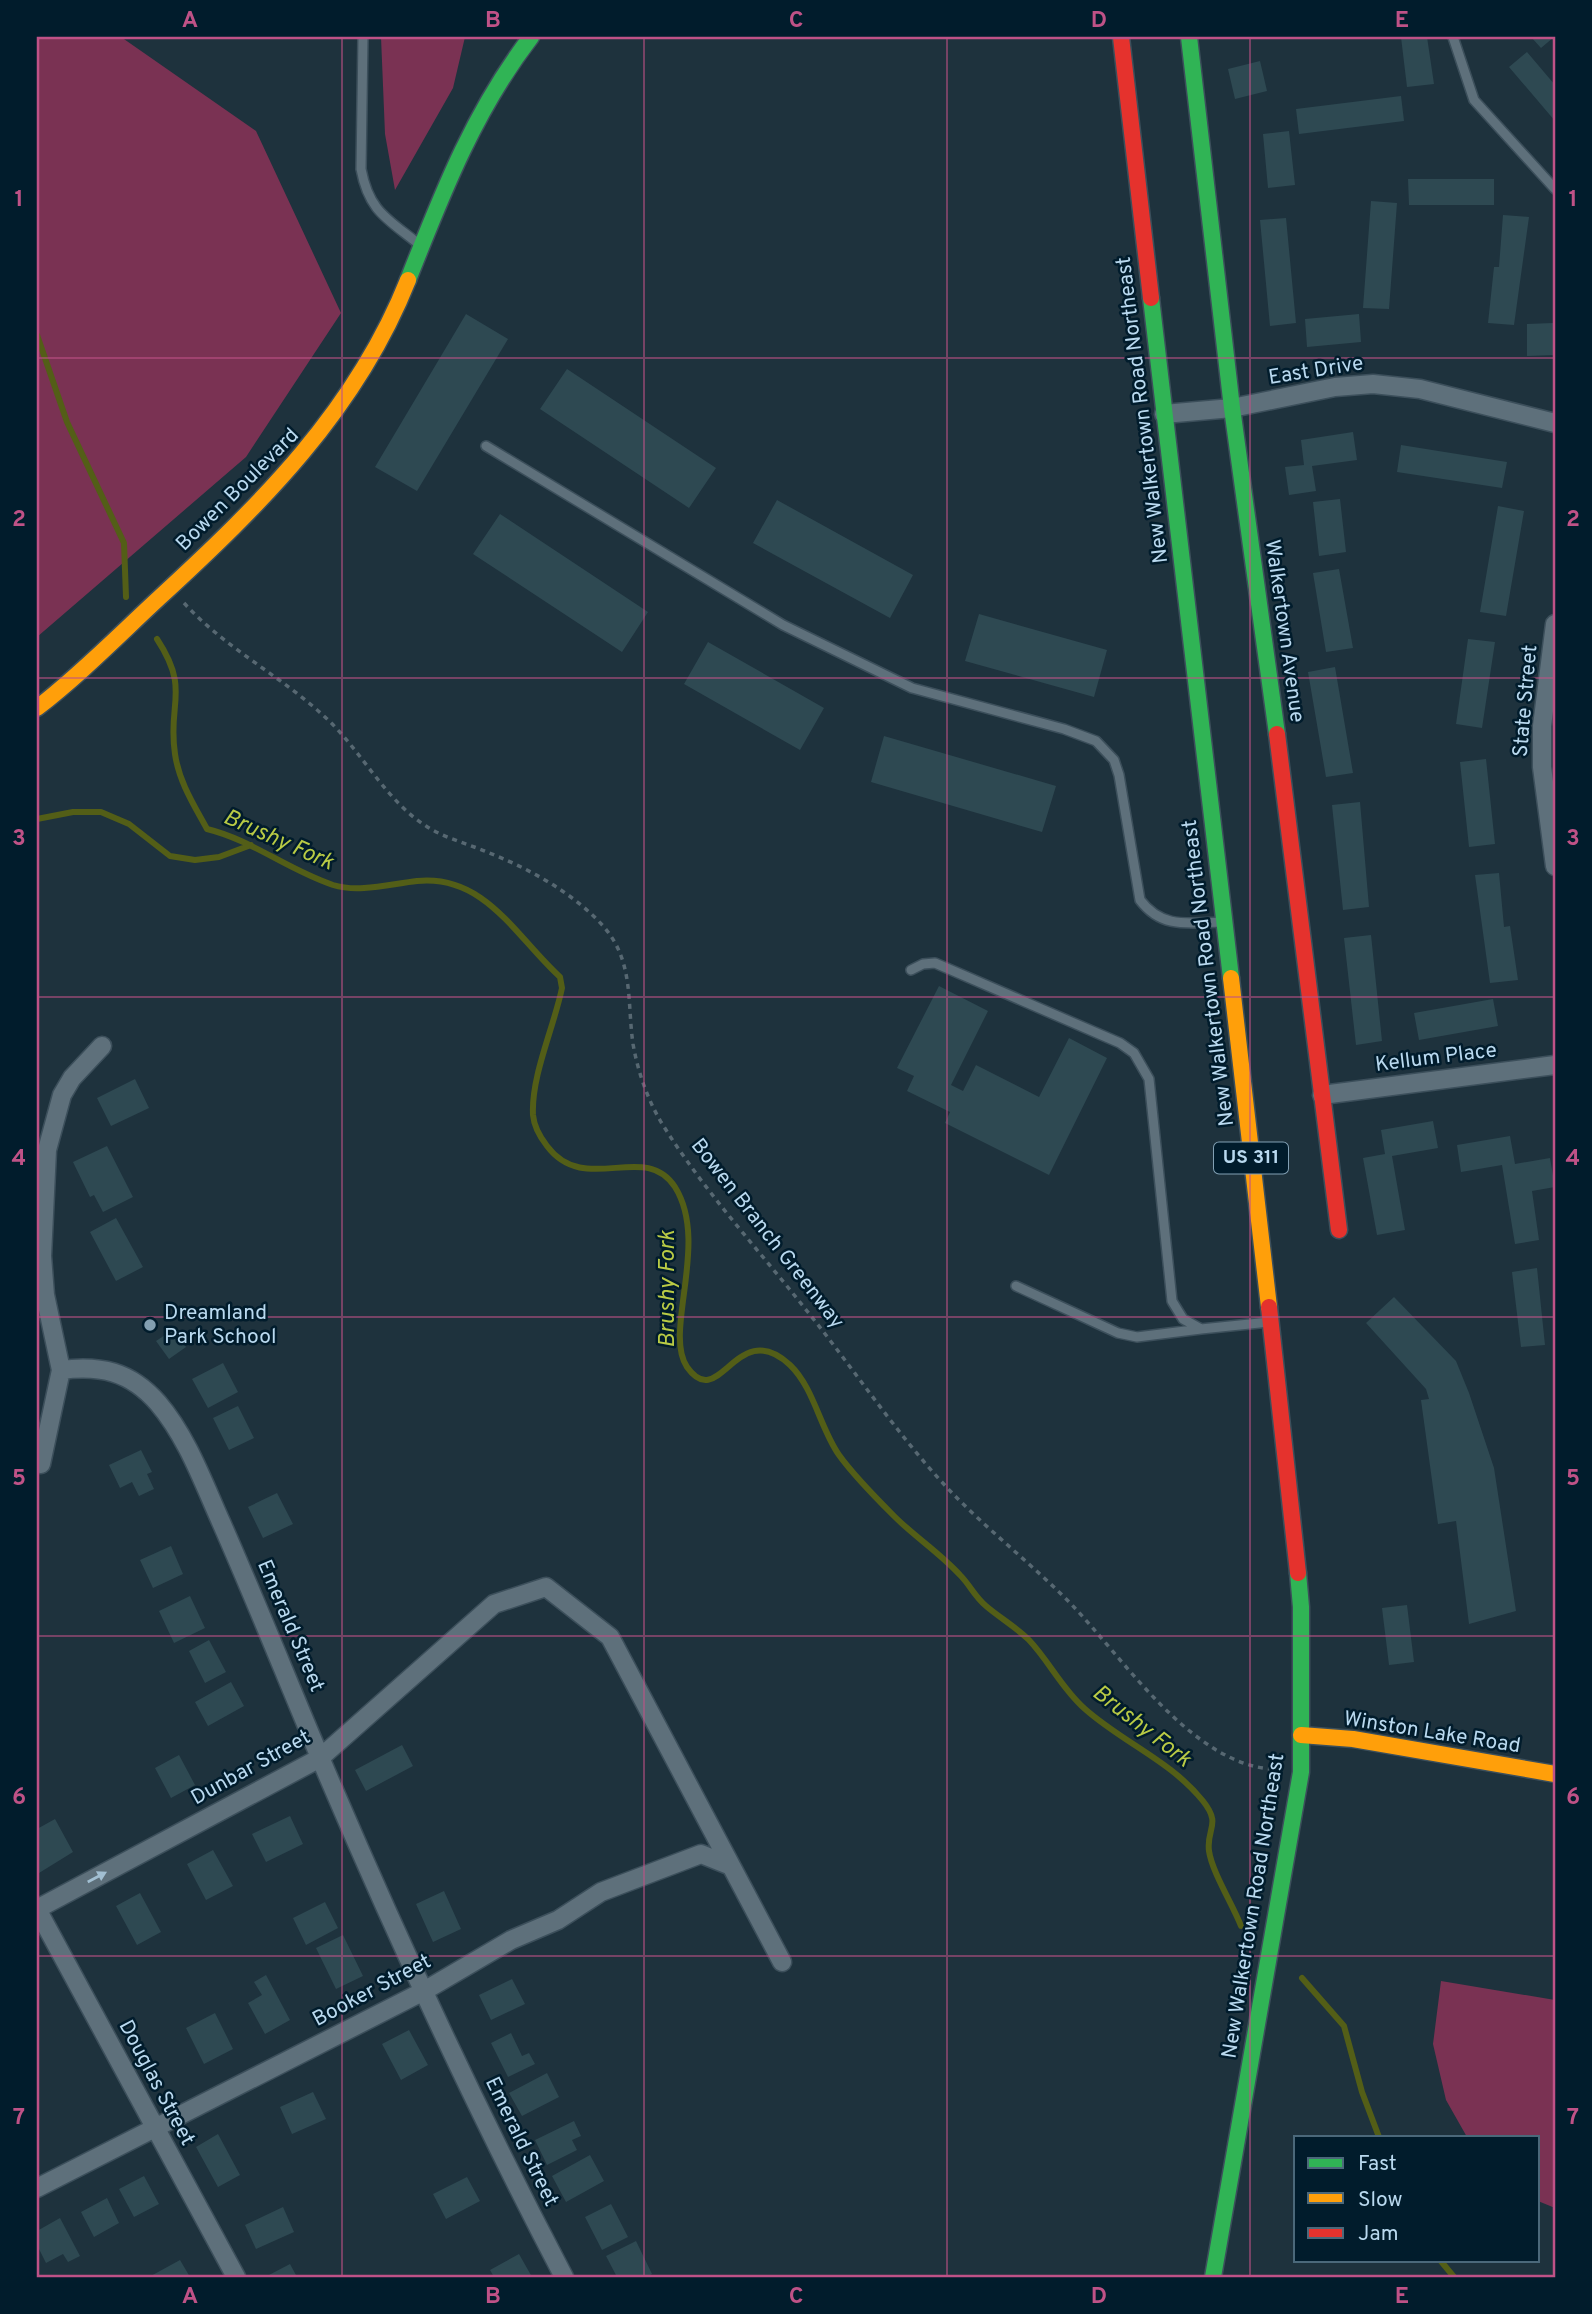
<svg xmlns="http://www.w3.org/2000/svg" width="1592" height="2314" font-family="Overpass,sans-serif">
<rect width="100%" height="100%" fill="#1e323d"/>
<path fill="#7a3253" d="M 37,37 L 121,37 L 256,131 L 341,313 L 246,457 L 37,637 Z
M 381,37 L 465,37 L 453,88 L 395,190 L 385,134 Z
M 1441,1981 L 1555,2000 L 1555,2208 L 1538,2201 L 1538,2137 L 1467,2137 L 1446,2100 L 1433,2044 Z"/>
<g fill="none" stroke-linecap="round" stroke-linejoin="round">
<path stroke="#535e17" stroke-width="6" d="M 37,335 L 67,422 L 124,543 L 126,597
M 157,639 C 191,691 167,703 175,754 C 179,782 194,805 207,829 C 252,840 288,870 333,885 C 359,893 390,884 417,881 C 485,874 516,937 560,977 L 562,988 C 554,1027 531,1076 533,1115 C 534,1126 540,1137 547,1146 C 585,1197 645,1140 675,1187 C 710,1243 663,1332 687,1367 C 720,1414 736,1315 790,1365 C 814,1388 820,1428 839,1455 C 854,1476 875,1497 894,1516 C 915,1537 940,1553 960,1575 C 970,1585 975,1597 986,1606 C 1000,1618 1016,1627 1029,1640 C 1049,1661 1062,1689 1085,1709 C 1122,1742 1171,1761 1203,1801 C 1222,1825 1206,1828 1209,1851 C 1212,1872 1233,1905 1241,1926
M 37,819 L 73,812 L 101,812 L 129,824 L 170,856 L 195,860 L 219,857 L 251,845
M 1302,1978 L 1344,2026 L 1362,2092 L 1379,2137
M 1440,2260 L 1454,2277"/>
</g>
<path fill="#2e4952" d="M 1401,37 L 1427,37 L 1434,84 L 1407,87 Z
M 1531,37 L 1554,37 L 1541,48 Z
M 1527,52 L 1555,85 L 1555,121 L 1509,67 Z
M 1260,61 L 1267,91 L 1235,99 L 1228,69 Z
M 1401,96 L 1404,121 L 1299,134 L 1296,109 Z
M 1289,131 L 1295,185 L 1268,188 L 1263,134 Z
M 1408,179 L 1494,179 L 1494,205 L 1409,205 Z
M 1371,201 L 1397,203 L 1389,309 L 1363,308 Z
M 1503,215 L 1529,217 L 1514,325 L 1488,323 L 1494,267 L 1499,267 Z
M 1286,218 L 1296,323 L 1270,326 L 1260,220 Z
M 466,314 L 508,339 L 417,491 L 375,467 Z
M 1359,314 L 1361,342 L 1307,347 L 1305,319 Z
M 1553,323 L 1555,355 L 1527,356 L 1527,324 Z
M 567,369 L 716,468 L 689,508 L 540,409 Z
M 1353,432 L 1357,460 L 1312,466 L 1316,491 L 1289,495 L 1285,467 L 1304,465 L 1301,440 Z
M 1401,445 L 1507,462 L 1502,488 L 1397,472 Z
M 1340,499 L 1346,552 L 1319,556 L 1313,502 Z
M 777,500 L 913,575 L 890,618 L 753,543 Z
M 1498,506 L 1524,511 L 1506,616 L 1480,612 Z
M 500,514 L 648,612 L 622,652 L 473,554 Z
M 1339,569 L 1353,648 L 1326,652 L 1313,573 Z
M 979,614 L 1107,650 L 1094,697 L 965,661 Z
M 1468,639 L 1495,642 L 1482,728 L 1456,724 Z
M 708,642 L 824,708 L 800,750 L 684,684 Z
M 1335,667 L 1353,773 L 1326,777 L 1308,672 Z
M 884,736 L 1056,786 L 1042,832 L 871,782 Z
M 1486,759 L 1495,844 L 1469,847 L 1460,762 Z
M 1360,802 L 1369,907 L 1343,910 L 1332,805 Z
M 1499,873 L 1504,927 L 1510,926 L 1518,980 L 1490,983 L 1475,875 Z
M 1371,935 L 1382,1041 L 1356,1045 L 1344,938 Z
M 939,986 L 988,1011 L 951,1085 L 963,1091 L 976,1065 L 1039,1097 L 1069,1038 L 1107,1058 L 1049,1175 L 945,1123 L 950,1112 L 907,1091 L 914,1076 L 897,1068 Z
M 1493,999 L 1498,1026 L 1419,1040 L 1414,1013 Z
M 135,1079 L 149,1108 L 111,1126 L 97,1098 Z
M 1433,1121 L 1438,1148 L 1392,1156 L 1405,1230 L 1377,1235 L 1363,1158 L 1385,1154 L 1381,1130 Z
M 1510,1136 L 1515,1164 L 1550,1158 L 1555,1187 L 1532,1191 L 1539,1240 L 1515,1244 L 1502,1165 L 1461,1172 L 1457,1145 Z
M 107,1146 L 133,1197 L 103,1212 L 94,1195 L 90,1197 L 73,1162 Z
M 116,1218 L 143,1267 L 116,1281 L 90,1232 Z
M 1537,1268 L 1545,1345 L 1521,1347 L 1512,1272 Z
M 1394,1297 L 1456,1361 L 1469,1393 L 1494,1468 L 1516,1611 L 1469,1624 L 1456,1521 L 1438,1524 L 1421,1400 L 1429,1399 L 1426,1389 L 1366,1323 Z
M 174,1329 L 186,1347 L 169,1359 L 156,1341 Z
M 223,1363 L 238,1392 L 208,1408 L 192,1379 Z
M 238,1406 L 254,1438 L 229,1450 L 213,1418 Z
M 141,1450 L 152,1472 L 147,1474 L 154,1489 L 139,1496 L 132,1482 L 120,1488 L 109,1465 Z
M 277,1493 L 293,1524 L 263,1538 L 248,1507 Z
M 171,1546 L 183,1574 L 153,1588 L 140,1560 Z
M 190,1596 L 205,1628 L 174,1643 L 159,1611 Z
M 1407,1605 L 1414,1662 L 1389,1665 L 1382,1608 Z
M 209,1640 L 226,1672 L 205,1683 L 189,1651 Z
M 231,1682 L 244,1706 L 208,1726 L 195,1702 Z
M 402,1745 L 413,1766 L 366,1791 L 355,1770 Z
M 179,1755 L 195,1785 L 171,1798 L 155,1768 Z
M 290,1816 L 303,1844 L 266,1862 L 252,1834 Z
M 55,1819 L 73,1852 L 39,1873 L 37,1829 Z
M 213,1850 L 233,1886 L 206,1900 L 187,1864 Z
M 444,1891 L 461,1929 L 433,1942 L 416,1904 Z
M 140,1893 L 161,1932 L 137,1945 L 116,1906 Z
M 325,1902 L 338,1928 L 306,1945 L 293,1918 Z
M 343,1935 L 363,1976 L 336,1989 L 316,1948 Z
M 266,1975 L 290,2020 L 265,2034 L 248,2003 L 262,1995 L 254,1982 Z
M 512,1979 L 525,2004 L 491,2020 L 479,1995 Z
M 215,2013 L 233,2049 L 204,2064 L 186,2028 Z
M 409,2030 L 428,2065 L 401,2080 L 382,2044 Z
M 511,2033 L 522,2056 L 529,2053 L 535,2064 L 508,2077 L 491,2043 Z
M 547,2073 L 559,2097 L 522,2116 L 509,2093 Z
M 313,2092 L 326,2119 L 292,2134 L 280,2107 Z
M 574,2121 L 581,2136 L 572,2140 L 577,2150 L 547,2165 L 535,2140 Z
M 218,2134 L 240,2175 L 218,2187 L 196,2147 Z
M 590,2155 L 604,2181 L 566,2202 L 552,2176 Z
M 144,2176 L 159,2204 L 134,2217 L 119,2189 Z
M 467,2177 L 480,2201 L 446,2219 L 433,2194 Z
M 107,2198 L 119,2223 L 94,2237 L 81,2212 Z
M 611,2204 L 628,2237 L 602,2250 L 585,2217 Z
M 283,2207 L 294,2232 L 256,2249 L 245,2225 Z
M 60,2218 L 80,2256 L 68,2262 L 63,2254 L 46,2263 L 37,2245 L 37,2231 Z
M 636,2241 L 652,2274 L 646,2277 L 617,2277 L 606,2256 Z
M 519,2254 L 532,2277 L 494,2277 L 490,2270 Z
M 180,2260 L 190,2277 L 149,2277 Z
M 290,2264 L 297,2277 L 270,2277 L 269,2275 Z"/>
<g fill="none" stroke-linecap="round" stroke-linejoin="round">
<defs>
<path id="lane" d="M 363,37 L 361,169 C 369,212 388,219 420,245
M 1453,37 L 1474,100 L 1555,189
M 486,446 L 783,625 L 912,688 L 1064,729 L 1096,741 L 1114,760 L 1119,775 L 1140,900 C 1162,929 1188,923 1222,922
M 911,970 L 923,964 L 935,963 L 1120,1043 L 1134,1053 L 1149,1079 L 1172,1301 L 1183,1319 L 1201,1329 L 1269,1322
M 1016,1286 L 1118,1333 L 1137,1337 L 1201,1329"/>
<path id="street" d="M 1164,414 L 1232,408 L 1335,387 L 1373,384 L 1420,389 L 1555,423
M 1555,624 L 1542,726 L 1542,767 L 1555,866
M 1322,1095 L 1555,1065
M 61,1370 C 100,1365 130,1371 158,1403 C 187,1437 203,1482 221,1522 C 255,1599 286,1677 319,1755 C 394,1932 475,2107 564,2277
M 41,1464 L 61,1370 L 45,1295 L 42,1256 L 47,1150 L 62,1095 L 72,1078 L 102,1046
M 37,1909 L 320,1758 L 494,1604 L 546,1587 L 610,1637 L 782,1962
M 37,1909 L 236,2277
M 37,2188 L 424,1991 L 511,1940 L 558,1920 L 601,1892 L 701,1854 L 731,1866"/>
<path id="fast" d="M 1189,37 L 1232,408 L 1277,734
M 408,280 C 442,194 474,111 531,37
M 1151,298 L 1231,978
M 1213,2277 L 1301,1772 L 1301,1607 L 1298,1573"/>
<path id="slow" d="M 37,708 C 81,674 119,635 159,598 C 261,504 356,411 408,280
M 1231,978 L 1269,1307
M 1301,1735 L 1353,1739 L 1555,1774"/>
<path id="jam" d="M 1121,37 L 1151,298
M 1277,734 L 1339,1230
M 1269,1307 L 1298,1573"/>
</defs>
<use href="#lane" stroke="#3c4f5b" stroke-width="12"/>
<use href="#street" stroke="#3c4f5b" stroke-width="21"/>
<use href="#fast" stroke="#3c4f5b" stroke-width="19"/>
<use href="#slow" stroke="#3c4f5b" stroke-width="19"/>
<use href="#jam" stroke="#3c4f5b" stroke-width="19"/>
<path stroke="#576872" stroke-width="3.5" stroke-dasharray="5 5" stroke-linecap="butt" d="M 184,603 C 225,648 281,676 325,717 C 361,750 385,800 426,826 C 444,838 466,843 487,852 C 528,868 574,893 604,927 C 634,962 627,1002 633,1044 C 638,1072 647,1098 661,1122 C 703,1190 758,1249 807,1311 C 857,1373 902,1442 957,1498 C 994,1535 1036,1568 1072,1605 C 1123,1658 1192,1764 1272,1769 L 1277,1763"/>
<use href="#lane" stroke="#5e707b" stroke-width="9"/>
<use href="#street" stroke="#5e707b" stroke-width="18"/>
<use href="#fast" stroke="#30b455" stroke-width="16"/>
<use href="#slow" stroke="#ff9f0a" stroke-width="16"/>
<use href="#jam" stroke="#e5322d" stroke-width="16"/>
</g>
<defs><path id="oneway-solid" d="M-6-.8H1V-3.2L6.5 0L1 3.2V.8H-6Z" transform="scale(1.75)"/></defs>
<use fill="#a2bfd2" href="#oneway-solid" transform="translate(97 1877) rotate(-28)"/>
<path fill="none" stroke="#bf5287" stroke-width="2" stroke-opacity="0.55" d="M 342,37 L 342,2277M 644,37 L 644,2277M 947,37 L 947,2277M 1250,37 L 1250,2277M 37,358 L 1555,358M 37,678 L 1555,678M 37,997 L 1555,997M 37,1317 L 1555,1317M 37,1636 L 1555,1636M 37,1956 L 1555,1956"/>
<circle fill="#839fb1" stroke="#011c2c" stroke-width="2.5" cx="150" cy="1325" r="7"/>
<g text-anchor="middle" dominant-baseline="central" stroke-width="5" stroke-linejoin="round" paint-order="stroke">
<rect fill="#011c2c" stroke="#82a0b4" stroke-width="2" x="1214" y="1142.5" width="74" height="31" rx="5"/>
<g font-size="19" font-weight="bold" fill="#b9d9ef">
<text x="1251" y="1158">US 311</text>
</g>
<g font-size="21" fill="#b9d9ef" stroke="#011c2c">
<text transform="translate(1316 371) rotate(-9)">East Drive</text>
<text transform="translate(1143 410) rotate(-97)">New Walkertown Road Northeast</text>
<text transform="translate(238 490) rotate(-45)">Bowen Boulevard</text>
<text transform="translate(1284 631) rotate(82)">Walkertown Avenue</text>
<text transform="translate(1526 701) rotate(-85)">State Street</text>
<text transform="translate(1209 973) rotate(-97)">New Walkertown Road Northeast</text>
<text transform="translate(1436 1058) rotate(-7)">Kellum Place</text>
<text transform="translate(767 1234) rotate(52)">Bowen Branch Greenway</text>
<text transform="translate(290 1626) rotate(67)">Emerald Street</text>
<text transform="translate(1432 1733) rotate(9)">Winston Lake Road</text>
<text transform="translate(251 1768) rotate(-29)">Dunbar Street</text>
<text transform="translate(1254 1906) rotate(-81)">New Walkertown Road Northeast</text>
<text transform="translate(372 1991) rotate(-28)">Booker Street</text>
<text transform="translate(156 2083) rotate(62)">Douglas Street</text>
<text transform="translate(521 2142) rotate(64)">Emerald Street</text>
</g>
<g font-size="21" fill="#b9d9ef" stroke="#011c2c" text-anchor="start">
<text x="164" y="1313">Dreamland<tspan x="164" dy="24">Park School</tspan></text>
</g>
<g font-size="23" font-style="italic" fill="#b9cb45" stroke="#011c2c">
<text transform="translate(278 841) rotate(24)">Brushy Fork</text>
<text transform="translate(668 1289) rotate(-90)">Brushy Fork</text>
<text transform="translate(1141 1727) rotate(38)">Brushy Fork</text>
</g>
</g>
<rect width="1592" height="2314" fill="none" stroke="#011c2c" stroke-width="77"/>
<rect x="1294" y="2136" width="245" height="126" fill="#011c2c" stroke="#4b687a" stroke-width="2"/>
<rect x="1308" y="2158" width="35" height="10" fill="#30b455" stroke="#4b687a" stroke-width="2"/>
<text x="1358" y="2170" font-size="21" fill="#b9d9ef">Fast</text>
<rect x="1308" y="2193" width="35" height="10" fill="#ff9f0a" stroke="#4b687a" stroke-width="2"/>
<text x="1358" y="2206" font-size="21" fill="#b9d9ef">Slow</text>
<rect x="1308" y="2228" width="35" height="10" fill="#e5322d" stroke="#4b687a" stroke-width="2"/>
<text x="1358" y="2240" font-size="21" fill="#b9d9ef">Jam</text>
<rect x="38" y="38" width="1516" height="2238" fill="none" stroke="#bf5287" stroke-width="2.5"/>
<g font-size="23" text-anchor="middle" font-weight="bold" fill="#bf5287">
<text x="190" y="27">A</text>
<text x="493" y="27">B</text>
<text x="796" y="27">C</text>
<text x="1099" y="27">D</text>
<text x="1402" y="27">E</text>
<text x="19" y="206">1</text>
<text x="1573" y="206">1</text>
<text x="19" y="526">2</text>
<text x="1573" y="526">2</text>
<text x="19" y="845">3</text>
<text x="1573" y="845">3</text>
<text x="19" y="1165">4</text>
<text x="1573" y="1165">4</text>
<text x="19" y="1485">5</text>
<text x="1573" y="1485">5</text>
<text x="19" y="1804">6</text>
<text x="1573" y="1804">6</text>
<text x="19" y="2124">7</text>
<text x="1573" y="2124">7</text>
<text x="190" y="2303">A</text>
<text x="493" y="2303">B</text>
<text x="796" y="2303">C</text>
<text x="1099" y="2303">D</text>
<text x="1402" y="2303">E</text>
</g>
</svg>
